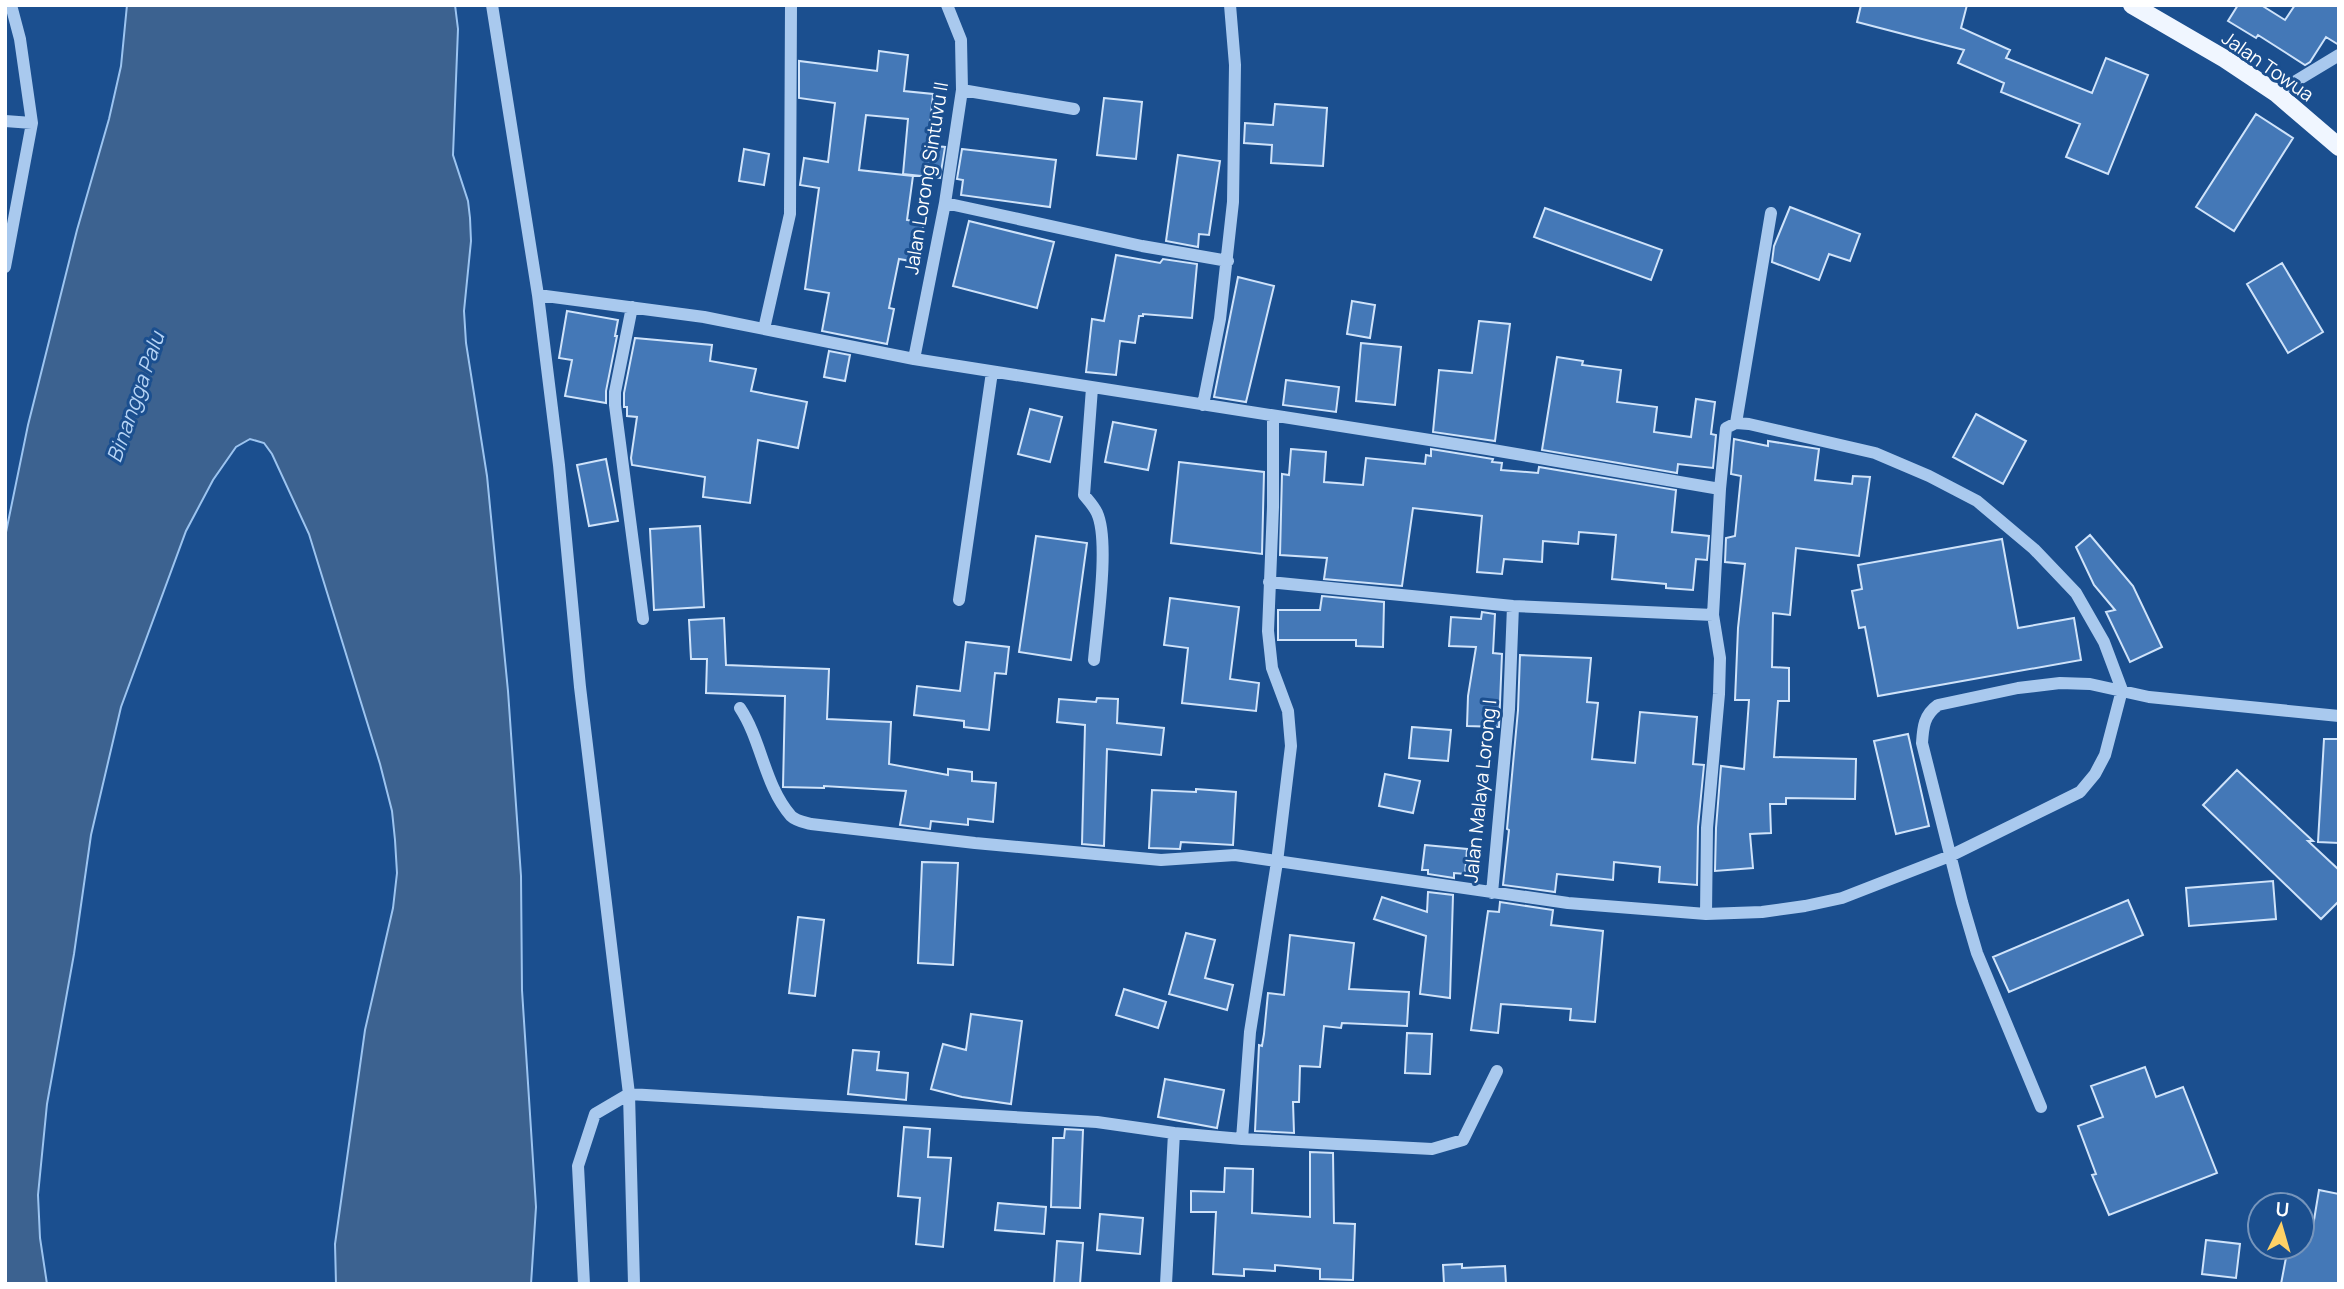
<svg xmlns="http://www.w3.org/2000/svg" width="2344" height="1289" font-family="Manrope,sans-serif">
<rect width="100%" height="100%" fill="#1b4f8f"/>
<path fill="#3c6290" stroke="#9cc4f0" stroke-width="2" d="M 127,5 L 455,5 L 458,29 L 453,155 L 468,201 L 470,218 L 471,241 L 464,311 L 466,343 L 487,476 L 508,691 L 521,876 L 522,990 L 536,1207 L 531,1284 L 336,1284 L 335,1244 L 365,1030 L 393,908 L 397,873 L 395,840 L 392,811 L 380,764 L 309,534 L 272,454 L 264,443 L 250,439 L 236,447 L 213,480 L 186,531 L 121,707 L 91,835 L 74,954 L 47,1104 L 38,1195 L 40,1238 L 47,1284 L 5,1284 L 5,537 L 28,425 L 77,230 L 109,119 L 121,66 Z"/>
<path fill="#4478b7" stroke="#cfe3fa" stroke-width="2" d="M 1861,5 L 1967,5 L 1961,28 L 2010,50 L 2006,58 L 2092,93 L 2106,58 L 2148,75 L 2108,174 L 2066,157 L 2080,124 L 2001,92 L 2004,83 L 1958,63 L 1964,50 L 1857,22 Z
M 2238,5 L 2261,5 L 2285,20 L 2295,5 L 2339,5 L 2339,45 L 2326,37 L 2310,62 L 2305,65 L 2258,35 L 2256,38 L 2228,21 Z
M 879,51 L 908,55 L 904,91 L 933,94 L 930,124 L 938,125 L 936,146 L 945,147 L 940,178 L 903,174 L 908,119 L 866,115 L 859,170 L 913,176 L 907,220 L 924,223 L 916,262 L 899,259 L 889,308 L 894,309 L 887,344 L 822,331 L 829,293 L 805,289 L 819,188 L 800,185 L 804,158 L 828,162 L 835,103 L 799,98 L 799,61 L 877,71 Z
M 1104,98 L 1142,102 L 1136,159 L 1097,155 Z
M 1275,104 L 1327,108 L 1323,166 L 1271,163 L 1272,145 L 1244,143 L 1245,123 L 1273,125 Z
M 2256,114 L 2293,138 L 2234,231 L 2196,207 Z
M 744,149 L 769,154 L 764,185 L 739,181 Z
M 962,149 L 1056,160 L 1050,207 L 961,195 L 963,180 L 957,179 Z
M 1178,155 L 1220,161 L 1209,235 L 1199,234 L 1198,247 L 1166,241 Z
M 1790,207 L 1860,234 L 1850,261 L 1829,254 L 1819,280 L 1772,262 L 1774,246 Z
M 1545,208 L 1662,250 L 1651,280 L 1534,237 Z
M 969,221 L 1054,242 L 1037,308 L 953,286 Z
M 1116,255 L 1160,263 L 1163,259 L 1197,264 L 1192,318 L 1143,314 L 1143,316 L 1139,316 L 1135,343 L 1120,341 L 1116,375 L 1086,372 L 1092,319 L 1104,321 Z
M 2282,263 L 2323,332 L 2288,353 L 2247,284 Z
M 1238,277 L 1274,286 L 1246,402 L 1214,397 Z
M 1352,301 L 1375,305 L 1370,338 L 1347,334 Z
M 567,311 L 618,320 L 615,336 L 617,336 L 606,391 L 606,403 L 565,396 L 572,360 L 559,358 Z
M 1479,321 L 1510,324 L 1495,441 L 1433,432 L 1439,370 L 1472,373 Z
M 635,338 L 712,345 L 710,361 L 756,369 L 751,391 L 807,402 L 798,448 L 758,440 L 750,503 L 703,497 L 705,477 L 632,465 L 631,458 L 637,417 L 627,416 L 627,407 L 624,407 L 624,393 Z
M 1361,343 L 1401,347 L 1395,405 L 1356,401 Z
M 829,351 L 850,355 L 845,381 L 824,377 Z
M 1557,357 L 1583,361 L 1582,365 L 1621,370 L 1617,402 L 1657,407 L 1654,432 L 1691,437 L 1696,399 L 1715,402 L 1711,434 L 1716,435 L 1713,468 L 1678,464 L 1677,473 L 1542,450 Z
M 1286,380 L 1339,387 L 1336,412 L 1283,405 Z
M 1030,409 L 1062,417 L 1050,462 L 1018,454 Z
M 1976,414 L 2026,441 L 2003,484 L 1953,457 Z
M 1113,422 L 1156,430 L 1148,470 L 1105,462 Z
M 1734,439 L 1768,446 L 1768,441 L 1819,449 L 1815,480 L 1852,484 L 1853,476 L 1870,477 L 1859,556 L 1796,548 L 1790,615 L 1773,613 L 1772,667 L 1789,668 L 1789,701 L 1778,701 L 1774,757 L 1856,759 L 1855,799 L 1786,798 L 1786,804 L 1770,804 L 1771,833 L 1750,834 L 1753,868 L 1715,871 L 1716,828 L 1721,766 L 1744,769 L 1749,700 L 1735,700 L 1738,628 L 1745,564 L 1725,562 L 1726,538 L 1735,536 L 1741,476 L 1731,474 Z
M 1291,449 L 1326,452 L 1324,482 L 1363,485 L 1366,458 L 1425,464 L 1426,455 L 1431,456 L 1431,449 L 1493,459 L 1492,462 L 1502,463 L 1501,470 L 1538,473 L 1539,467 L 1676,490 L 1672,532 L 1709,536 L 1707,560 L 1696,559 L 1693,590 L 1666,588 L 1666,584 L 1612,579 L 1616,535 L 1579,532 L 1578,544 L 1543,541 L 1542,562 L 1504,559 L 1502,574 L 1477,572 L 1482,516 L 1413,508 L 1402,586 L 1324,579 L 1327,558 L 1280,555 L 1282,474 L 1289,475 Z
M 606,459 L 618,521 L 589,526 L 577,465 Z
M 1179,462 L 1264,472 L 1262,554 L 1171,543 Z
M 700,526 L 704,607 L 654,610 L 650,529 Z
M 2090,535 L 2133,586 L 2162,647 L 2130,662 L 2106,612 L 2115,610 L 2094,585 L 2076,547 Z
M 1036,536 L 1087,543 L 1071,660 L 1019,652 Z
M 2002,539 L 2018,628 L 2074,618 L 2081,660 L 1878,696 L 1865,627 L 1859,628 L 1852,591 L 1862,589 L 1858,565 Z
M 1322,596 L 1384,602 L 1383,647 L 1356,646 L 1356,640 L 1278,640 L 1278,610 L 1320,610 Z
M 1170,598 L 1239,607 L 1230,679 L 1259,683 L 1256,711 L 1182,703 L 1188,648 L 1164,645 Z
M 1482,612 L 1495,614 L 1493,653 L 1502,654 L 1499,727 L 1467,726 L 1468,696 L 1476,647 L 1449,646 L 1451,617 L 1481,619 Z
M 724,618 L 726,665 L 829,669 L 827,719 L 891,722 L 889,764 L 948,775 L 948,769 L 972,772 L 972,781 L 996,783 L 993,822 L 968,819 L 968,825 L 931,821 L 930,829 L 900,825 L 906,791 L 824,786 L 824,788 L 783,787 L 785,696 L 706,693 L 707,659 L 691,659 L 689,620 Z
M 966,642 L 1009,647 L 1006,674 L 995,673 L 989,730 L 964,727 L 964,721 L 914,715 L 917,686 L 960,691 Z
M 1520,655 L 1591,658 L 1587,702 L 1598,703 L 1592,759 L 1635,763 L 1640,712 L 1697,717 L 1693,764 L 1704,765 L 1698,827 L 1697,885 L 1659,882 L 1660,867 L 1614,862 L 1613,880 L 1557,874 L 1555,892 L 1503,885 L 1509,830 L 1507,829 L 1518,710 Z
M 1097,698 L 1118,699 L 1117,723 L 1164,728 L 1161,755 L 1107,749 L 1104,846 L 1082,844 L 1085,725 L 1057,722 L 1059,699 L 1096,702 Z
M 1412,727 L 1451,730 L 1448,761 L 1409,758 Z
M 1908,734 L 1929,826 L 1896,834 L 1874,741 Z
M 2324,739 L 2339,739 L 2339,843 L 2318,842 Z
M 2237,770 L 2313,841 L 2308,841 L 2339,870 L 2339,901 L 2321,919 L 2203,805 Z
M 1385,774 L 1420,781 L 1413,813 L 1379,806 Z
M 1196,789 L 1236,792 L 1233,845 L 1181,842 L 1180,849 L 1149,848 L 1152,790 L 1196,792 Z
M 1425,845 L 1467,849 L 1465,874 L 1454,873 L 1454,878 L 1428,874 L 1428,870 L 1422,870 Z
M 922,862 L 958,863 L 953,965 L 918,963 Z
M 2273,881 L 2276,919 L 2189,926 L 2186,888 Z
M 1428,892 L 1453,895 L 1450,998 L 1420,994 L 1426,936 L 1374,919 L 1382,897 L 1427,912 Z
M 2128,900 L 2143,935 L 2009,992 L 1993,957 Z
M 1500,902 L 1553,910 L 1551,925 L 1603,931 L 1595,1022 L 1570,1020 L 1571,1009 L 1501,1004 L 1498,1033 L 1471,1030 L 1488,911 L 1499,912 Z
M 798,917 L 824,920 L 815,996 L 789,993 Z
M 1186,933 L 1215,940 L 1205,978 L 1233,985 L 1227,1010 L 1169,994 Z
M 1290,935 L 1354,943 L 1349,989 L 1409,992 L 1407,1026 L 1342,1023 L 1341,1028 L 1324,1026 L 1320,1067 L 1300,1066 L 1299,1102 L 1293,1102 L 1294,1133 L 1255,1131 L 1259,1045 L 1262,1046 L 1264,1034 L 1268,993 L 1284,995 Z
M 1124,989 L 1166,1002 L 1158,1028 L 1116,1015 Z
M 971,1014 L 1022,1021 L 1011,1104 L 962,1097 L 931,1089 L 943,1044 L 966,1050 Z
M 1407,1033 L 1432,1034 L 1430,1074 L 1405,1073 Z
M 853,1050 L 879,1052 L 877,1070 L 908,1073 L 906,1100 L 848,1094 Z
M 2145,1067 L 2156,1097 L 2183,1087 L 2217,1173 L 2109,1215 L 2092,1175 L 2096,1174 L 2078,1126 L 2103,1117 L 2091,1086 Z
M 1165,1079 L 1224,1090 L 1217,1128 L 1158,1117 Z
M 904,1127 L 930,1129 L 928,1157 L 951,1158 L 943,1247 L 916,1244 L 920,1198 L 898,1196 Z
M 1065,1129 L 1083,1130 L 1080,1208 L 1051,1207 L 1053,1138 L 1064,1138 Z
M 1310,1152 L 1333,1153 L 1334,1223 L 1355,1224 L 1353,1280 L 1320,1279 L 1320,1269 L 1275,1265 L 1275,1271 L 1244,1269 L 1244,1276 L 1213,1274 L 1216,1212 L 1191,1212 L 1191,1191 L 1224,1192 L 1225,1168 L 1253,1169 L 1252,1213 L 1310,1217 Z
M 2319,1190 L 2339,1194 L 2339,1284 L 2281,1284 L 2288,1247 L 2302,1247 L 2302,1224 L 2313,1226 Z
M 998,1203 L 1046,1207 L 1044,1234 L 995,1230 Z
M 1100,1214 L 1143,1218 L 1140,1254 L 1097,1250 Z
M 2206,1240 L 2240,1244 L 2236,1278 L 2202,1274 Z
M 1057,1241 L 1083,1243 L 1080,1284 L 1054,1284 Z
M 1462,1264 L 1462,1268 L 1505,1266 L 1506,1284 L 1444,1284 L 1443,1265 Z"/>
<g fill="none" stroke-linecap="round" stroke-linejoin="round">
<path stroke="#a9c9ee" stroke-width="12" d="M 492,5 L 538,295 L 559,465 L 580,687 L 629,1094 L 634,1284
M 962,90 L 1074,109
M 2276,93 L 2339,55
M 5,121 L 32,123
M 945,203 L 1142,246 L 1228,261
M 5,267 L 32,123 L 20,39 L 11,5
M 538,295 L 704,317 L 914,359 L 1487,449 L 1720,489 L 1713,615 L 1720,658 L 1719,694 L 1707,828 L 1706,914 L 1568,903 L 1235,855 L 1161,860 L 975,843 L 811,824 C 804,822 796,821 791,816 C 764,785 762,741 740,708
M 632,307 L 615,392 L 615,405 L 643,619
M 764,329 L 790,214 L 791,5
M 914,359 L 945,203 L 962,90 L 961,40 L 947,5
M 1092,388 L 1084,495 C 1088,500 1094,506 1097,513 C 1110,541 1097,626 1094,660
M 1203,405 L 1220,319 L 1233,202 L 1235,65 L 1230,5
M 1736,423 L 1771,213
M 1269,582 L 1513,606 L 1713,615
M 959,600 L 992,372
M 1492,893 L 1509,709 L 1513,606
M 1706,914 L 1762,912 L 1805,906 L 1842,898 L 1950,856 L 2080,792 L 2095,774 L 2105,755 L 2122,690 L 2104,642 L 2076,593 L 2034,549 L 1977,501 L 1929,476 L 1875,453 L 1749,424 L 1736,423 L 1726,428 L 1720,489
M 2041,1107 L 1977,953 L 1962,902 L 1922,743 C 1923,727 1924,715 1938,705 L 2018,688 L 2060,683 L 2090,684 L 2149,697 L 2339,716
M 1242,1139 L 1432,1149 L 1463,1140 L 1497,1071
M 584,1284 L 578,1166 L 595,1114 L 629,1094 L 1097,1122 L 1174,1133
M 1166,1284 L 1174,1133 L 1242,1139 L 1250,1032 L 1277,862 L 1291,746 L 1288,711 L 1272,668 L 1268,631 L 1273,507 L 1273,417"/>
<path stroke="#f0f6ff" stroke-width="18" d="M 2132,5 L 2225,59 L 2276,93 L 2339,147"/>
</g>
<g text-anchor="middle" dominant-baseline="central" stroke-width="6" stroke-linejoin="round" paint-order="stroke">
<g font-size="19" fill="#fff" stroke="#1b4f8f">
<text transform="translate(2268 66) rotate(35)">Jalan Towua</text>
<text transform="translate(926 178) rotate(-81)">Jalan Lorong Sintuvu II</text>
<text transform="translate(1480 791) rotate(-84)">Jalan Malaya Lorong I</text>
</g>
<g font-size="21" font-style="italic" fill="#b5d3f5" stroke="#1b4f8f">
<text transform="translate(135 397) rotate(-71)">Binangga Palu</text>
</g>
</g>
<rect width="2344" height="1289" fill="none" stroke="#ffffff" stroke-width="14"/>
<g transform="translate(2281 1226) rotate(5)"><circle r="33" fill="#1b4f8f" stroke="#7695bc" stroke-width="2"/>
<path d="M0-5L12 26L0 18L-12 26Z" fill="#ffd166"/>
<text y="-10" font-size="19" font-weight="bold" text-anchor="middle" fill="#ffffff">U</text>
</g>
</svg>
